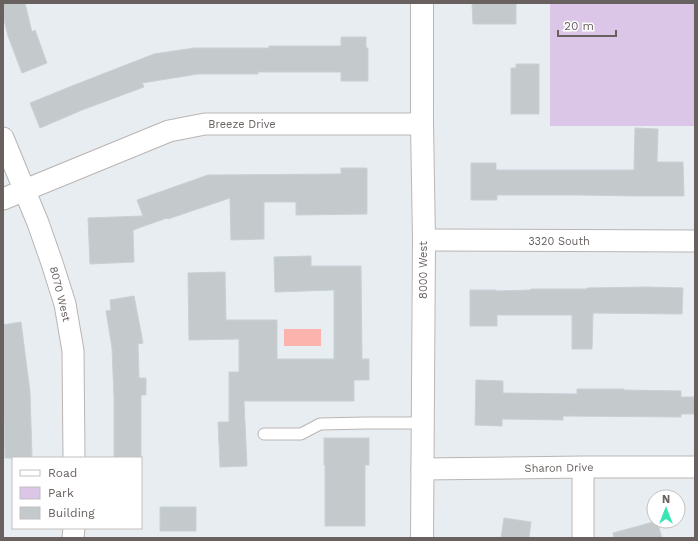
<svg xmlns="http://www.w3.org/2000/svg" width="698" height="541" font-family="'Work Sans',sans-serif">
<rect width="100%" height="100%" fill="#e8edf1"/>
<path fill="#dbc6e7" d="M 550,3 L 695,3 L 695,126 L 550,126 Z"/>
<path fill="#fcb3ad" d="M 284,329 L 321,329 L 321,346 L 284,346 Z"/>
<path fill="#c4cacc" stroke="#c6d1d6" d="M 3,3 L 25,3 L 32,32 L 35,30 L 47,63 L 22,73 L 8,36 L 3,15 Z
M 472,3 L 516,3 L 516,24 L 473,24 Z
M 341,37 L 366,37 L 366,48 L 368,48 L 368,81 L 341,81 L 341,72 L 258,72 L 258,74 L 198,74 L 142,83 L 144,87 L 82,110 L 40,128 L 30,103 L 72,86 L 154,54 L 194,48 L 269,48 L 269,46 L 341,46 Z
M 516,64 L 539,64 L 539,114 L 511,114 L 511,68 L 516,68 Z
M 635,128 L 658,129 L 657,162 L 683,162 L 684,196 L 638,196 L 580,195 L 497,195 L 497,200 L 471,200 L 471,163 L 496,163 L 496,170 L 634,170 Z
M 341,168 L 367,168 L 367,214 L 296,215 L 296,202 L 264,202 L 264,239 L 231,240 L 230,198 L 168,219 L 167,218 L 133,230 L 134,262 L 90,264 L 88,218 L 143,216 L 137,200 L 208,175 L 341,174 Z
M 311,256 L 311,266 L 361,266 L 362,359 L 369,359 L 369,380 L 354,380 L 354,401 L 244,401 L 247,466 L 220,467 L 218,422 L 229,422 L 229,372 L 239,372 L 239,339 L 189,340 L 188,273 L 225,272 L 226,320 L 277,320 L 277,359 L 334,359 L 334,290 L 275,292 L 274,257 Z
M 647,287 L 683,288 L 682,314 L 593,313 L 592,349 L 572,349 L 572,315 L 497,315 L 497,326 L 470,326 L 470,290 L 496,290 L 496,291 L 530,290 L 531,289 L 587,289 L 587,288 Z
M 134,296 L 143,343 L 138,344 L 139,378 L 146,378 L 146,395 L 141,395 L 141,458 L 114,458 L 114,397 L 112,348 L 106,311 L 111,310 L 110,300 Z
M 21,322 L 30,392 L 32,458 L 5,458 L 3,378 L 3,325 Z
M 476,380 L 503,381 L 503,393 L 577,394 L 577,389 L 624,389 L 624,390 L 681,391 L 681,397 L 695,397 L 695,414 L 681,414 L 681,417 L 563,416 L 563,420 L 502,419 L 502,426 L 475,425 Z
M 324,438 L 369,438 L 369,465 L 365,465 L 365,526 L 325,526 L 325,465 L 324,465 Z
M 160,507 L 196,507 L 196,531 L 160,531 Z
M 504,518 L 531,522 L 529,538 L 501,538 Z
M 657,521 L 662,538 L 614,538 L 613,533 Z"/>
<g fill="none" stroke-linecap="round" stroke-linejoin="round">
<defs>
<path id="lane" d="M 264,434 L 301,434 L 320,424 L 366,423 L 423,423"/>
<path id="street" d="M 3,138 L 38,223 L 52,263 L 65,304 L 73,351 L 74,458
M 3,199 L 169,131 L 205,124 L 422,124
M 424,240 L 695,241
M 422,469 L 583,467 L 695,467
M 73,538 L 74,528
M 583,538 L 583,467"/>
<path id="secondary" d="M 422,538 L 424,240 L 422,124 L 422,3"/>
</defs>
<use href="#lane" stroke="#bab5b3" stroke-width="13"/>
<use href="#street" stroke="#bab5b3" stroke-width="23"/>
<use href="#secondary" stroke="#bcb6b4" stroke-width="24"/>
<use href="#lane" stroke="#fff" stroke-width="11"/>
<use href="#street" stroke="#fff" stroke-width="21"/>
<use href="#secondary" stroke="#fff" stroke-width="22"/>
</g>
<g text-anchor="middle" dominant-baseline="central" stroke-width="3" stroke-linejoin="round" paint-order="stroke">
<g font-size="11" fill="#68615f" stroke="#fff">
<text x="242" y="124">Breeze Drive</text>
<text x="559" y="241">3320 South</text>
<text transform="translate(423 270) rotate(-90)">8000 West</text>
<text transform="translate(60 294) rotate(76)">8070 West</text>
<text transform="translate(559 468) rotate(-1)">Sharon Drive</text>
</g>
</g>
<rect width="698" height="541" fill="none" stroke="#68615f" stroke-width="8"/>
<rect x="12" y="457" width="130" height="72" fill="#ffffff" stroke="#c3c0bf"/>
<rect x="20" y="470" width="20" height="6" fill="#ffffff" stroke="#c3c0bf"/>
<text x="48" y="477" font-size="12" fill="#68615f">Road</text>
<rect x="20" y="487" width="20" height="12" fill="#dbc6e7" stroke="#c3c0bf"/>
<text x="48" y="497" font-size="12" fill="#68615f">Park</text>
<rect x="20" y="507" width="20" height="12" fill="#c4cacc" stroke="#c3c0bf"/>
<text x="48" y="517" font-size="12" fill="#68615f">Building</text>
<g transform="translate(666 509)"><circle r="19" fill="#ffffff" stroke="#c3c0bf"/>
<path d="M0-3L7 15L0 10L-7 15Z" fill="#3ae5b5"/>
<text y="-6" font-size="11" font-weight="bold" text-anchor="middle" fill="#68615f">N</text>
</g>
<path d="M558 30v6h58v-6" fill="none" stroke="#68615f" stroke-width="2"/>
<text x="564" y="30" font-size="12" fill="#68615f" stroke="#ffffff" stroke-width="3" paint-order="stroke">20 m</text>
</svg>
